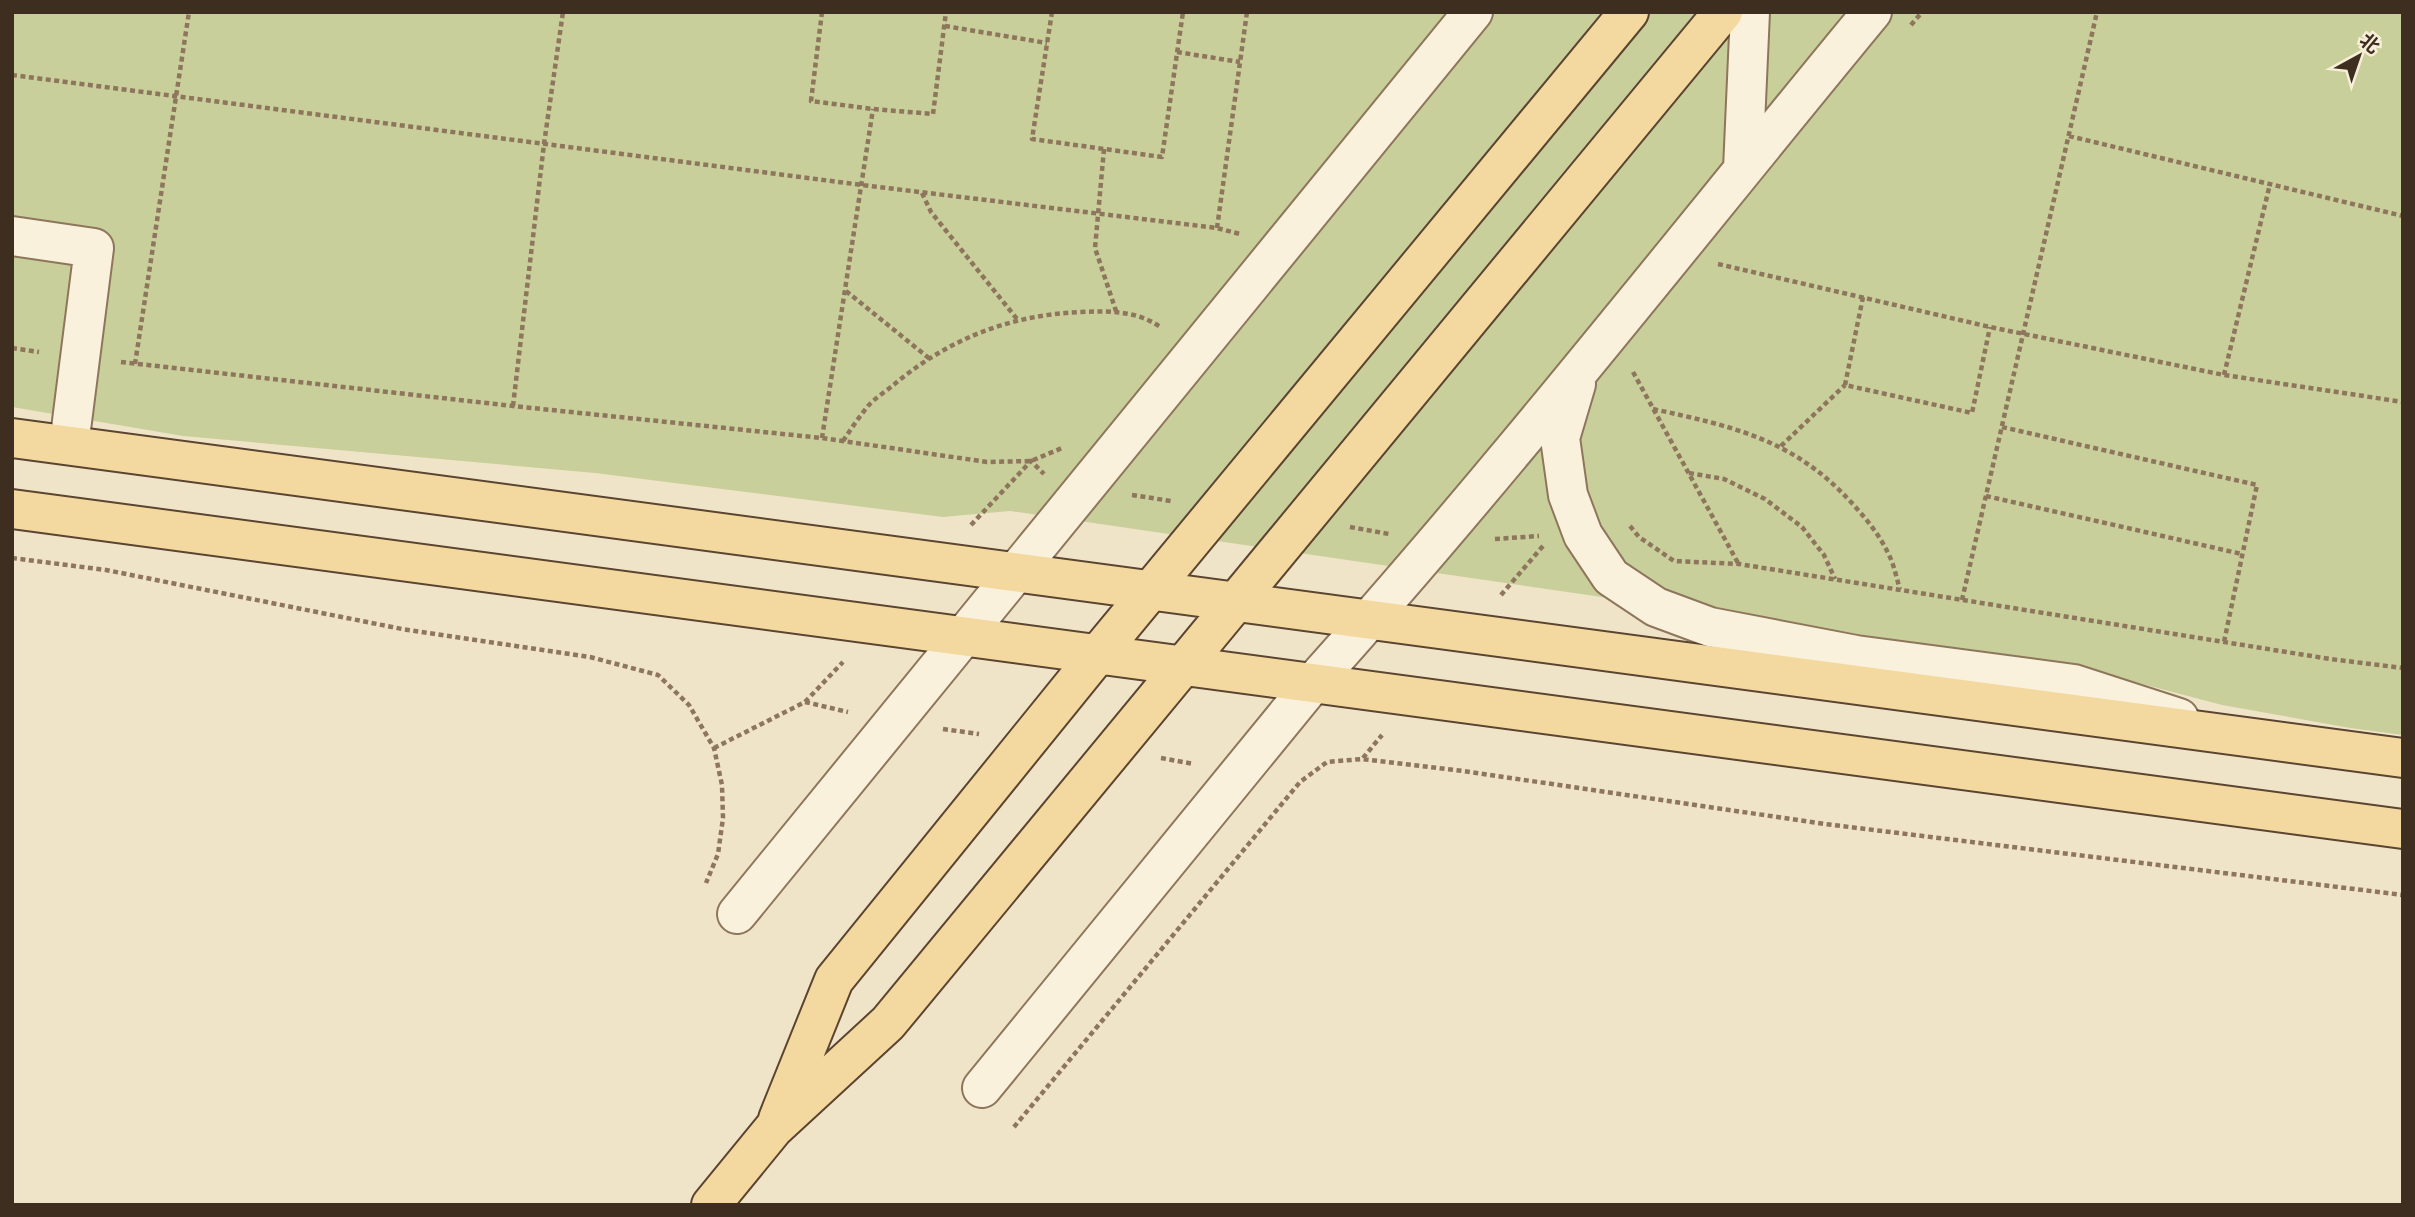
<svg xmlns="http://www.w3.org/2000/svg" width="2415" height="1217" font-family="Literata,'Noto Sans SC',serif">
<rect width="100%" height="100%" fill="#f0e4c8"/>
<path fill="#c9cf9b" d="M 12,12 L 2403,12 L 2403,735 L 2350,728 L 2222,705 L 2070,665 L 1010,511 L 943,517 L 595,473 L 183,436 L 12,407 Z"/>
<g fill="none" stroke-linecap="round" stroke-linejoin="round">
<defs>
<path id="minor" d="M 1743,169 L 1750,12
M 12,236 L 94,248 L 69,445
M 1576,384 L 1560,438 L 1568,495 L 1583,535 L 1611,577 L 1656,607 L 1710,627 L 1856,655 L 2074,684 L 2179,718
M 737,914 L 1473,12
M 982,1088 L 1313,683 C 1507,467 1687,236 1872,12"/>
<path id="major" d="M 12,438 L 2403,758
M 12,509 L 2403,829
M 778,1119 L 834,980 L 1098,654 L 1629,12
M 711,1205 L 774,1128 L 888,1023 L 1723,12"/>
</defs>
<use href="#minor" stroke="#8d765c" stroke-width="42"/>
<use href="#major" stroke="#5b4430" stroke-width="42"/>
<path stroke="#8d765c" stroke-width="4.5" stroke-dasharray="5 3.5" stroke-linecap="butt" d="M 822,12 L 811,101 L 873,109 L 933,114 L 946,12
M 1052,12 L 1032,139 L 1162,157 L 1183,12
M 1911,25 L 1922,12
M 945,26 L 1047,43
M 1177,52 L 1240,62
M 12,75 L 862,185 L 1217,228 L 1240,234
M 2069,136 L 2403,216
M 1104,149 L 1095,248 L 1116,311
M 922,193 L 931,212 L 1017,319
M 1217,228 L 1247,12
M 1718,264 L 1990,327 L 2224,375 L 2403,402
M 846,291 L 930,359
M 1863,297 L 1845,385 L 1972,413 L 1990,327
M 12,348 L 39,352
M 121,362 L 513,406 L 822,438 L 987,462 L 1031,461 L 1062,448
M 135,364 L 189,12
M 1633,372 L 1738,563
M 2224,375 L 2270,184
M 513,406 L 544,144 L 563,12
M 1653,409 C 1731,426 1793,439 1850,501 C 1864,516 1879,534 1888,553 C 1894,564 1896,577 1900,589
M 2002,427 L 2257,485 L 2224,642
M 822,438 L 873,109
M 843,441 C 851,429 859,417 868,406 C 876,397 888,390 897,382 C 951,338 1011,315 1080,312 C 1110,311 1136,310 1162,328
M 1781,446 L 1845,385
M 1689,473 L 1724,479 L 1765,499 L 1802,527 L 1824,555 L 1835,579
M 1132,495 L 1171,501
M 1986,496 L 2242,554
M 971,525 L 1031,461 L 1044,474
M 1630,526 L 1639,537 L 1674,561 L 1739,564 L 2330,659 L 2403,668
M 1350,527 L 1389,534
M 1495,539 L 1539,536
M 12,558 L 106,570 L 402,629 L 590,657 L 658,675 L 689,705 L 714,748 L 722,785 L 723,818 L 718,854 L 706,883
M 1501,595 L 1543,546
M 1962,600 L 2097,12
M 805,702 L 848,712
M 943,729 L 979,734
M 714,748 L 805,702 L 843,662
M 1161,758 L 1194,764
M 1363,758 L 1382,735
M 1014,1127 L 1300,782 L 1327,762 L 1362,759 L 1463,771 L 1825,824 L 2403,895"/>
<use href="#minor" stroke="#faf1dc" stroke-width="38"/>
<use href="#major" stroke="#f3d9a0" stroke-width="38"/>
</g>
<rect width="2415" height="1217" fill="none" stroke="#3d2e20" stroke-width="28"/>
<g transform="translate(2359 56) rotate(40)" stroke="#f7eed8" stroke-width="5" paint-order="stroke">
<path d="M0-5L12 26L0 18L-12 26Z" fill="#3d2e20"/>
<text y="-10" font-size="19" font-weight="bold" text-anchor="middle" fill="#3d2e20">北</text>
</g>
</svg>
